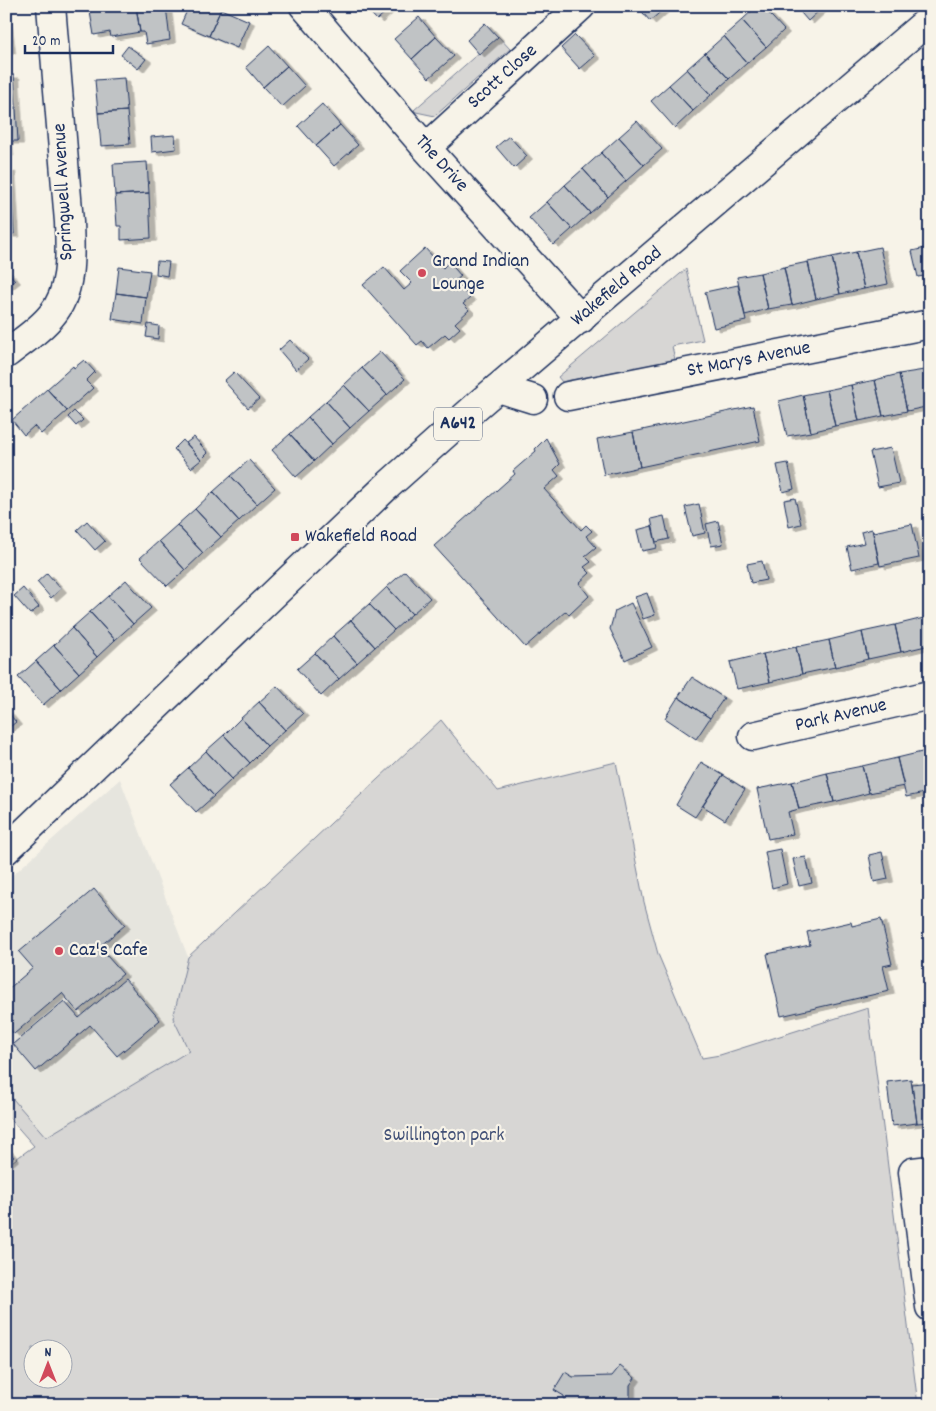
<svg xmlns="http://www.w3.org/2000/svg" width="936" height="1411" font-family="Dekko,sans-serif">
<defs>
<filter id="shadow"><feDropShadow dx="5.5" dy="3" stdDeviation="0" flood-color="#0004"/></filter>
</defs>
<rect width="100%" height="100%" fill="#f7f3e8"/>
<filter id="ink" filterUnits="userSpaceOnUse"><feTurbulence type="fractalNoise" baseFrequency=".02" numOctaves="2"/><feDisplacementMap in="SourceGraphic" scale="10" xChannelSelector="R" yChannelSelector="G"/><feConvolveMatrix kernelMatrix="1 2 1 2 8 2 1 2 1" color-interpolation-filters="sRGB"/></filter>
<g filter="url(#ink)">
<path fill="#e6e5de" d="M 120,779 L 188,957 L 173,1018 L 189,1051 L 46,1138 L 6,1091 L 6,881 Z"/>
<path fill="#d7d6d4" stroke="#798299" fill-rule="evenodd" d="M 498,36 L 510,49 L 435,116 L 416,112 L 414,110 Z
M 686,269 L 703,340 L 672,346 L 675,360 L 562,382 L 558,377 Z
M 441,720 L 498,791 L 616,762 L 644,902 L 658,954 L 702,1058 L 720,1055 L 868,1008 L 918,1405 L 6,1405 L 6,1166 L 34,1146 L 6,1114 L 6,1091 L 46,1137 L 189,1051 L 173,1018 L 188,957 ZM 32,1348 L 62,1348 L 62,1378 L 32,1378 Z"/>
<path fill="#c0c3c5" stroke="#1b2f5e" filter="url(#shadow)" d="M 115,6 L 136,6 L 140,32 L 111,37 L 110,32 L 94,35 L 90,12 Z
M 136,6 L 166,6 L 170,40 L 146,44 L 144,32 L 140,32 Z
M 189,6 L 215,6 L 221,9 L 209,36 L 181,24 Z
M 364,6 L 392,6 L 377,20 Z
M 637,6 L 667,6 L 650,21 Z
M 757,6 L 762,6 L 784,30 L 766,47 L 742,20 Z
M 795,6 L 824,6 L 808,21 Z
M 221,9 L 249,21 L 237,48 L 209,36 Z
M 419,17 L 436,37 L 412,59 L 394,39 Z
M 6,18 L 10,50 L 6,50 Z
M 742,20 L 766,47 L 747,63 L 724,36 Z
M 485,23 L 498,37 L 479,54 L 467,40 Z
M 575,35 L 595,56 L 580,69 L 561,48 Z
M 724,36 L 747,63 L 729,79 L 705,53 Z
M 436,37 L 454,56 L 429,78 L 412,59 Z
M 128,46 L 146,59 L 138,69 L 121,55 Z
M 269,46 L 287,66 L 263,87 L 246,67 Z
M 705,53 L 729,79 L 711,95 L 687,69 Z
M 287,66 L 305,86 L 282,107 L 263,87 Z
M 687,69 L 711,95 L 693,111 L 669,85 Z
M 6,75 L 14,75 L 16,108 L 6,108 Z
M 124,78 L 127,111 L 98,113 L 95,80 Z
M 669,85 L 693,111 L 675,128 L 651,101 Z
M 322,104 L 340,125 L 316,146 L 298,126 Z
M 6,108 L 16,108 L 18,141 L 7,141 L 8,153 L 6,153 Z
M 127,111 L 130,144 L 101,146 L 98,113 Z
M 637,121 L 662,149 L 644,165 L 619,137 Z
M 340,125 L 358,145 L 334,166 L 316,146 Z
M 175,135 L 176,149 L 152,152 L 151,137 Z
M 509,136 L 527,156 L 514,168 L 496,147 Z
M 619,137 L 644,165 L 626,181 L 601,153 Z
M 601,153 L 626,181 L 608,197 L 583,169 Z
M 147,162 L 149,193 L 115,195 L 113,164 Z
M 10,169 L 12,202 L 6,202 L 6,170 Z
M 583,169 L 608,197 L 590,213 L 565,185 Z
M 565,185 L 590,213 L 572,229 L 547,202 Z
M 149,193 L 151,238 L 121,240 L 121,226 L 117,226 L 115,195 Z
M 6,202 L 12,202 L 14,234 L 6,234 Z
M 547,202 L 572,229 L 554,245 L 529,218 Z
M 880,247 L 888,284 L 864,289 L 856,252 Z
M 930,247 L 930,275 L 918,277 L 912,251 Z
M 425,248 L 443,268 L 449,262 L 461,276 L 455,281 L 470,298 L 463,304 L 469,310 L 455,323 L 460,328 L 449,338 L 445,334 L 428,348 L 422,341 L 417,345 L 363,285 L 384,267 L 404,290 L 412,283 L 400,271 Z
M 856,252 L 864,289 L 840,294 L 832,257 Z
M 832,257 L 840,294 L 816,299 L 808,262 Z
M 157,261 L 169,262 L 167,276 L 156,274 Z
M 808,262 L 816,299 L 792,305 L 784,267 Z
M 119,267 L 150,271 L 146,297 L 116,293 Z
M 784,267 L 792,305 L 768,309 L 760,273 Z
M 6,270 L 15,280 L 6,287 Z
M 760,273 L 768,309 L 745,315 L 737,277 Z
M 738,285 L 746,321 L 714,328 L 705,292 Z
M 116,293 L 146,297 L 143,324 L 112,319 Z
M 148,324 L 159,326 L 158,339 L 146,337 Z
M 290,340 L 308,359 L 296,370 L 279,350 Z
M 380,352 L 405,379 L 387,395 L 362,368 Z
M 84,360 L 95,372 L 86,381 L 93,388 L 67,411 L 47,389 L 73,366 L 74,368 Z
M 362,368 L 387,395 L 369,411 L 344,385 Z
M 924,370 L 930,406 L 907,411 L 899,374 Z
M 234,372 L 259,399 L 248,408 L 224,381 Z
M 899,374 L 907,411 L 883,416 L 875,380 Z
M 875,380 L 883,416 L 859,421 L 851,385 Z
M 344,385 L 369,411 L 350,428 L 326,401 Z
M 851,385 L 859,421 L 835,426 L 827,390 Z
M 47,389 L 67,411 L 41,434 L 34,426 L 24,435 L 12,420 Z
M 827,390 L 835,426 L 811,432 L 803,395 Z
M 803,395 L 811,432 L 787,436 L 779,401 Z
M 326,401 L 350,428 L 332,444 L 308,417 Z
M 753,406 L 760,441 L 640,467 L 633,432 Z
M 74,411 L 83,420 L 76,426 L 68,417 Z
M 308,417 L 332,444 L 314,461 L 290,434 Z
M 633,432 L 640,467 L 604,475 L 597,439 Z
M 290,434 L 314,461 L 296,477 L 272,450 Z
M 194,437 L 208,453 L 201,460 L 186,443 Z
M 546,438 L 560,464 L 554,470 L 559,476 L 544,489 L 581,530 L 586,525 L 592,531 L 586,536 L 596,547 L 585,556 L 591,562 L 584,567 L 590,573 L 579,583 L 589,596 L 569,615 L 566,611 L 525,647 L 434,546 L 515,474 L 513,471 L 536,451 L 535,449 Z
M 183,440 L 201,460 L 191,468 L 174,449 Z
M 891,448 L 899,483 L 878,487 L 870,452 Z
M 249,460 L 275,488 L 257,504 L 231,476 Z
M 788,463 L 794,489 L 783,492 L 777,465 Z
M 231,476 L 257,504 L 239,521 L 213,492 Z
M 213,492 L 239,521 L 221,537 L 195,509 Z
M 795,498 L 801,524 L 789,527 L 784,500 Z
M 699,504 L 705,533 L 692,536 L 685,507 Z
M 195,509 L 221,537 L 203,553 L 177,525 Z
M 664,516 L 669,539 L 656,542 L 651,519 Z
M 87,521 L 105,541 L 95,550 L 77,530 Z
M 718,521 L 723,544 L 711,546 L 706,524 Z
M 912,524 L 919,558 L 880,566 L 873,532 Z
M 177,525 L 203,553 L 185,570 L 159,541 Z
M 652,526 L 657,548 L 642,551 L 637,530 Z
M 872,529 L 879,563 L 852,569 L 847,547 L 864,543 L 861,532 Z
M 159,541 L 185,570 L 167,586 L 140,558 Z
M 762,561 L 766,580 L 751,583 L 747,564 Z
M 405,571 L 430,598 L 412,614 L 387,587 Z
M 47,573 L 61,589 L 51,598 L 37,582 Z
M 126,580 L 151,608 L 133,624 L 108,596 Z
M 387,587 L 412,614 L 394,630 L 369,604 Z
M 23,588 L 39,607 L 30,614 L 14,596 Z
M 647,593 L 655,615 L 643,619 L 635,597 Z
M 108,596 L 133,624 L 115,640 L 90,612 Z
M 631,603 L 652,647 L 625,660 L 610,629 L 615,611 Z
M 369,604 L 394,630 L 375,647 L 351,620 Z
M 90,612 L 115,640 L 97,657 L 72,628 Z
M 928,617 L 930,626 L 930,645 L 901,652 L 895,625 Z
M 351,620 L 375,647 L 357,663 L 333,636 Z
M 895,625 L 901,652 L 868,659 L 862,632 Z
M 72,628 L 97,657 L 79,673 L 54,645 Z
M 862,632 L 868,659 L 835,667 L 829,640 Z
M 333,636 L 357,663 L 339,679 L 315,653 Z
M 829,640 L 835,667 L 802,674 L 796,647 Z
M 54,645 L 79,673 L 61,689 L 36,661 Z
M 796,647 L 802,674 L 770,682 L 763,654 Z
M 315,653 L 339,679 L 321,696 L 297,669 Z
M 763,654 L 770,682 L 737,689 L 730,662 Z
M 36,661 L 61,689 L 43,705 L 18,677 Z
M 692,677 L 724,698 L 710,718 L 678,697 Z
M 277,686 L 303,714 L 285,730 L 259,702 Z
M 678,697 L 710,718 L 696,739 L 665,718 Z
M 259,702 L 285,730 L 267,746 L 241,718 Z
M 6,710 L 16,722 L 6,730 Z
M 241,718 L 267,746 L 250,763 L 224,735 Z
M 224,735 L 250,763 L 232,779 L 206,751 Z
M 930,750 L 930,780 L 926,781 L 929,792 L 906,797 L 897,758 Z
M 206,751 L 232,779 L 214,796 L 188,768 Z
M 897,758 L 904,786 L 869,793 L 862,766 Z
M 701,762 L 723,775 L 695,817 L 676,805 Z
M 862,766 L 869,793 L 834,802 L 827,773 Z
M 188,768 L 214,796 L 196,812 L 170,784 Z
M 827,773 L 834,802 L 799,809 L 792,782 Z
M 723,775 L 745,789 L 725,820 L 703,806 Z
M 792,782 L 799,809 L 788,812 L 793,834 L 768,839 L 757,789 Z
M 780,849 L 787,884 L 772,888 L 765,852 Z
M 882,852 L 888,879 L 874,882 L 869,855 Z
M 806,857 L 812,883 L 799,886 L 793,859 Z
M 94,889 L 125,925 L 99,947 L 123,974 L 78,1012 L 62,993 L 14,1034 L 6,1025 L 6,991 L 33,968 L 19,952 Z
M 881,919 L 892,964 L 883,966 L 889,991 L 781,1016 L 767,954 L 810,945 L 807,932 L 851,922 L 852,926 Z
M 125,979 L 160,1020 L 117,1056 L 90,1025 L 36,1071 L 13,1044 L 64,1001 L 79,1018 Z
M 911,1079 L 917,1123 L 892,1126 L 887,1082 Z
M 930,1082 L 930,1122 L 917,1123 L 912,1084 Z
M 6,1148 L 14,1157 L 6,1164 Z
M 620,1366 L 635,1378 L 630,1385 L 630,1405 L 564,1405 L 564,1396 L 554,1390 L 565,1372 L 573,1377 L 612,1376 Z"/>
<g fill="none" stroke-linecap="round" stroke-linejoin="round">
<defs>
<path id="minor" d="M 304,6 L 426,148 L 581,319
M 426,148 L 581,6
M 6,354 C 21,342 39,331 51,316 C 73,291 70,252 69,222 L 51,6
M 498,388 L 533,399
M 568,396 L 930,324
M 753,736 L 930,695
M 930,1170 L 913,1172 L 930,1307"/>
<path id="major" d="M 6,850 L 385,488 L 479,404 L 930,19"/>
</defs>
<use href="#minor" stroke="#1b2f5e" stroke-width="31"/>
<use href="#major" stroke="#1b2f5e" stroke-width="31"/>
<use href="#minor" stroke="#f7f3e8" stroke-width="28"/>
<use href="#major" stroke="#f7f3e8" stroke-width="28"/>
</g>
</g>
<g fill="#d1495b" stroke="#f7f3e8" stroke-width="2">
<circle cx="422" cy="273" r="5"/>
<rect x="290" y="532" width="10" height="10" rx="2.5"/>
<circle cx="59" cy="951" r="5"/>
</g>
<g text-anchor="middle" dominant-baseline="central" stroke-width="4.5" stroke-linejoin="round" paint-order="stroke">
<rect fill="#f7f3e8" stroke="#5d6a87" stroke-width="1" x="434" y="407.5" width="48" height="33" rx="4"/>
<g font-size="19" font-weight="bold" fill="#1b2f5e">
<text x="458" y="424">A642</text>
</g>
<g font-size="20" fill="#1b2f5e" stroke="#f7f3e8">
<text transform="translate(503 77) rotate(-42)">Scott Close</text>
<text transform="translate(441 164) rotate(48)">The Drive</text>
<text transform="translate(64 192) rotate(-93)">Springwell Avenue</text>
<text transform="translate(617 287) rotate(-40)">Wakefield Road</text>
<text transform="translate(749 360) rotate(-11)">St Marys Avenue</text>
<text transform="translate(841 716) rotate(-13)">Park Avenue</text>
</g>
<g font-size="20" fill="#1b2f5e" stroke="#f7f3e8" text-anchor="start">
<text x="432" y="262">Grand Indian<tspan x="432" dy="23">Lounge</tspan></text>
<text x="305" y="537">Wakefield Road</text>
<text x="69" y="951">Caz's Cafe</text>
</g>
<g font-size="20" fill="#415076" stroke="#f7f3e8">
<text x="444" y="1136">Swillington park</text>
</g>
</g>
<rect width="936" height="1411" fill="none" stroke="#f7f3e8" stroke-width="25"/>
<rect x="12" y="12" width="911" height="1386" fill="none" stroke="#1b2f5e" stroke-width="2" filter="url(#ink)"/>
<g transform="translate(48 1364)"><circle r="24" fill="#f7f3e8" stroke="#9fa5b1"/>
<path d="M0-4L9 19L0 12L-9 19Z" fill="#d1495b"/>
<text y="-8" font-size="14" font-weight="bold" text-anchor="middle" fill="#1b2f5e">N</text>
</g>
<path d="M25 45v8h88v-8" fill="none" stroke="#1b2f5e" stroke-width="2.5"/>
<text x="32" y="45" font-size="15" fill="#1b2f5e" stroke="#f7f3e8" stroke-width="4" paint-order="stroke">20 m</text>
</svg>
